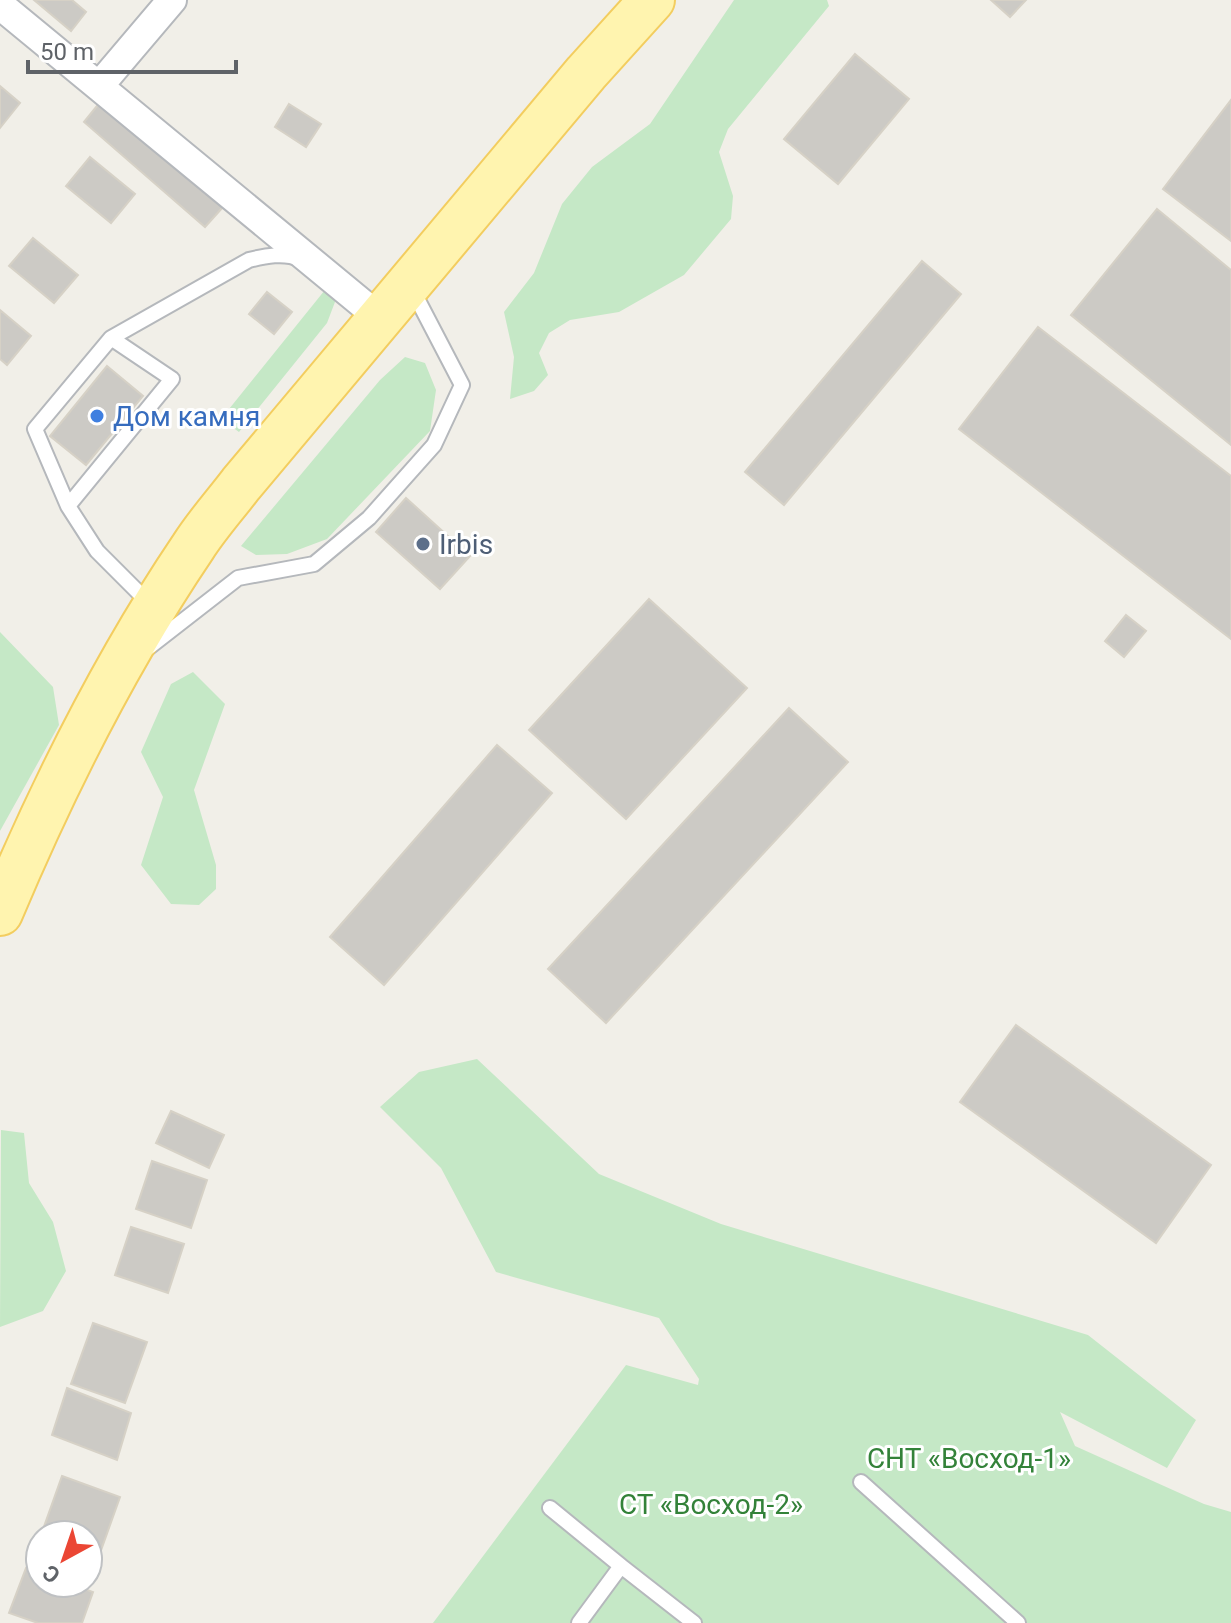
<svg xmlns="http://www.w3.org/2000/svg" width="1231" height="1623" font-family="Roboto,sans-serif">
<rect width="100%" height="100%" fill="#f1efe8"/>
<path fill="#c5e8c6" d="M 734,0 L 827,0 L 829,6 L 728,129 L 719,152 L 733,196 L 731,219 L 684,275 L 619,312 L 570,320 L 549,333 L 539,353 L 548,375 L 534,391 L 510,399 L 514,357 L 504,312 L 534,273 L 562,204 L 592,167 L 650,124 Z
M 333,280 L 338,294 L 327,323 L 239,432 L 221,419 Z
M 405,357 L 425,363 L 436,390 L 430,431 L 327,539 L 287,554 L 256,555 L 241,546 L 380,380 Z
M 0,632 L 53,687 L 59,725 L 0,831 Z
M 193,672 L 225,704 L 194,790 L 216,865 L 216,889 L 199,905 L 171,904 L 141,865 L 163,797 L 141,752 L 171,684 Z
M 477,1059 L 599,1174 L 721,1224 L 1088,1335 L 1196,1420 L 1167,1468 L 1060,1412 L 1075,1446 L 1204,1504 L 1231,1512 L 1231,1623 L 433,1623 L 626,1365 L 698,1385 L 699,1379 L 659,1318 L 496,1272 L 441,1168 L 380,1107 L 419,1072 Z
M 1,1130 L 24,1133 L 29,1183 L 53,1222 L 66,1271 L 43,1311 L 0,1327 Z"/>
<path fill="#cccac5" stroke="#d6d1c6" stroke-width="2" d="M 34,0 L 72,0 L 86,12 L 71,31 Z
M 991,0 L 1026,0 L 1010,17 Z
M 855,54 L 909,99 L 838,184 L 784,139 Z
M 0,86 L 20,103 L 0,128 Z
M 1231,100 L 1231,241 L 1163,189 Z
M 101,101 L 223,207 L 205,227 L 84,122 Z
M 289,104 L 321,124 L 306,147 L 275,127 Z
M 90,157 L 135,194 L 111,223 L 66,186 Z
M 1157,209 L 1231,270 L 1231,445 L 1071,315 Z
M 33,238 L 78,275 L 54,303 L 9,266 Z
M 922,261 L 961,294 L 784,505 L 745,472 Z
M 267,292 L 292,312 L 274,334 L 249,314 Z
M 0,310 L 31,336 L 7,365 L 0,359 Z
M 1038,327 L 1231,476 L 1231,639 L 959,429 Z
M 107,366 L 143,396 L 86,465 L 50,436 Z
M 406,498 L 470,556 L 440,589 L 376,532 Z
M 649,599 L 747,688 L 626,819 L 529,730 Z
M 1126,615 L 1146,631 L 1124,657 L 1105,641 Z
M 789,708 L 848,762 L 606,1023 L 548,969 Z
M 497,745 L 552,793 L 384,985 L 330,937 Z
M 1016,1025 L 1211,1165 L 1156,1243 L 960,1102 Z
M 171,1111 L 224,1135 L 209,1168 L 156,1143 Z
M 152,1161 L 207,1180 L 191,1228 L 136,1209 Z
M 131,1227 L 184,1244 L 168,1293 L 115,1275 Z
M 93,1323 L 147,1342 L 125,1403 L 71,1384 Z
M 67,1388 L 131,1413 L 117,1460 L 52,1435 Z
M 62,1476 L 120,1497 L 99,1556 L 88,1552 L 88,1535 L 41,1535 Z
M 26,1568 L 40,1573 L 40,1583 L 68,1583 L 93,1592 L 82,1623 L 38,1623 L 9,1613 Z"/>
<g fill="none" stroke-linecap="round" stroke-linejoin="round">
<defs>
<path id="service" d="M 68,506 L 172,379 L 111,338
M 151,605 L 97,551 L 68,506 L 35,429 L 111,338 L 249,260 C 265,256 284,252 300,259
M 148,648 L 238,578 L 314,564 L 369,518 L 434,445 L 462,385 L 412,289
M 861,1482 L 1018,1623
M 550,1508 L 621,1566 L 579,1623
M 621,1566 L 694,1623"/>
<path id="minor" d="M 0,5 L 381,319
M 99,86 L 172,0"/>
<path id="primary" d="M 0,913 C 53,787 116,661 193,547 C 207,525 225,505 241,484 L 586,73 L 652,0"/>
</defs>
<use href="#service" stroke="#b5b8bc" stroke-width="18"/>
<use href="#minor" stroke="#b5b8bc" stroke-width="32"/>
<use href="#primary" stroke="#f3cd5f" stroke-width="48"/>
<use href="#service" stroke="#fff" stroke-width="14"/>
<use href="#minor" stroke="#fff" stroke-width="28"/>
<use href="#primary" stroke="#fff4af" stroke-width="44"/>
</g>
<circle fill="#3f7fe0" stroke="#fff" stroke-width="3" cx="97" cy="416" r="8"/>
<circle fill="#5c6f8a" stroke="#fff" stroke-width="3" cx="423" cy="544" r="8"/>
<g text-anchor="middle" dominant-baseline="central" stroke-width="6" stroke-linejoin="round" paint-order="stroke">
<g font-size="28" fill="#366cbe" stroke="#fff" text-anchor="start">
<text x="113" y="416">Дом камня</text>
</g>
<g font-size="28" fill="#4e5e75" stroke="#fff" text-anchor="start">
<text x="439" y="544">Irbis</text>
</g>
<g font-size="28" fill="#338239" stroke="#fff">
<text x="969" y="1458">СНТ «Восход-1»</text>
<text x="711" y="1504">СТ «Восход-2»</text>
</g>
</g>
<g transform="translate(64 1559) rotate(220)"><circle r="38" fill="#ffffff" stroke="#bfc1c3" stroke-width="2"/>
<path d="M0-6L14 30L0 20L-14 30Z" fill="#eb4634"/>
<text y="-12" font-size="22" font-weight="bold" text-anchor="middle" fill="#5f6368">С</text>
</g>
<path d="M28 60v12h208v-12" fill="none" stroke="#5f6368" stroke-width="4"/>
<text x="40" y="60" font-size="24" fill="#5f6368" stroke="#ffffff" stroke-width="6" paint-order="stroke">50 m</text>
</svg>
